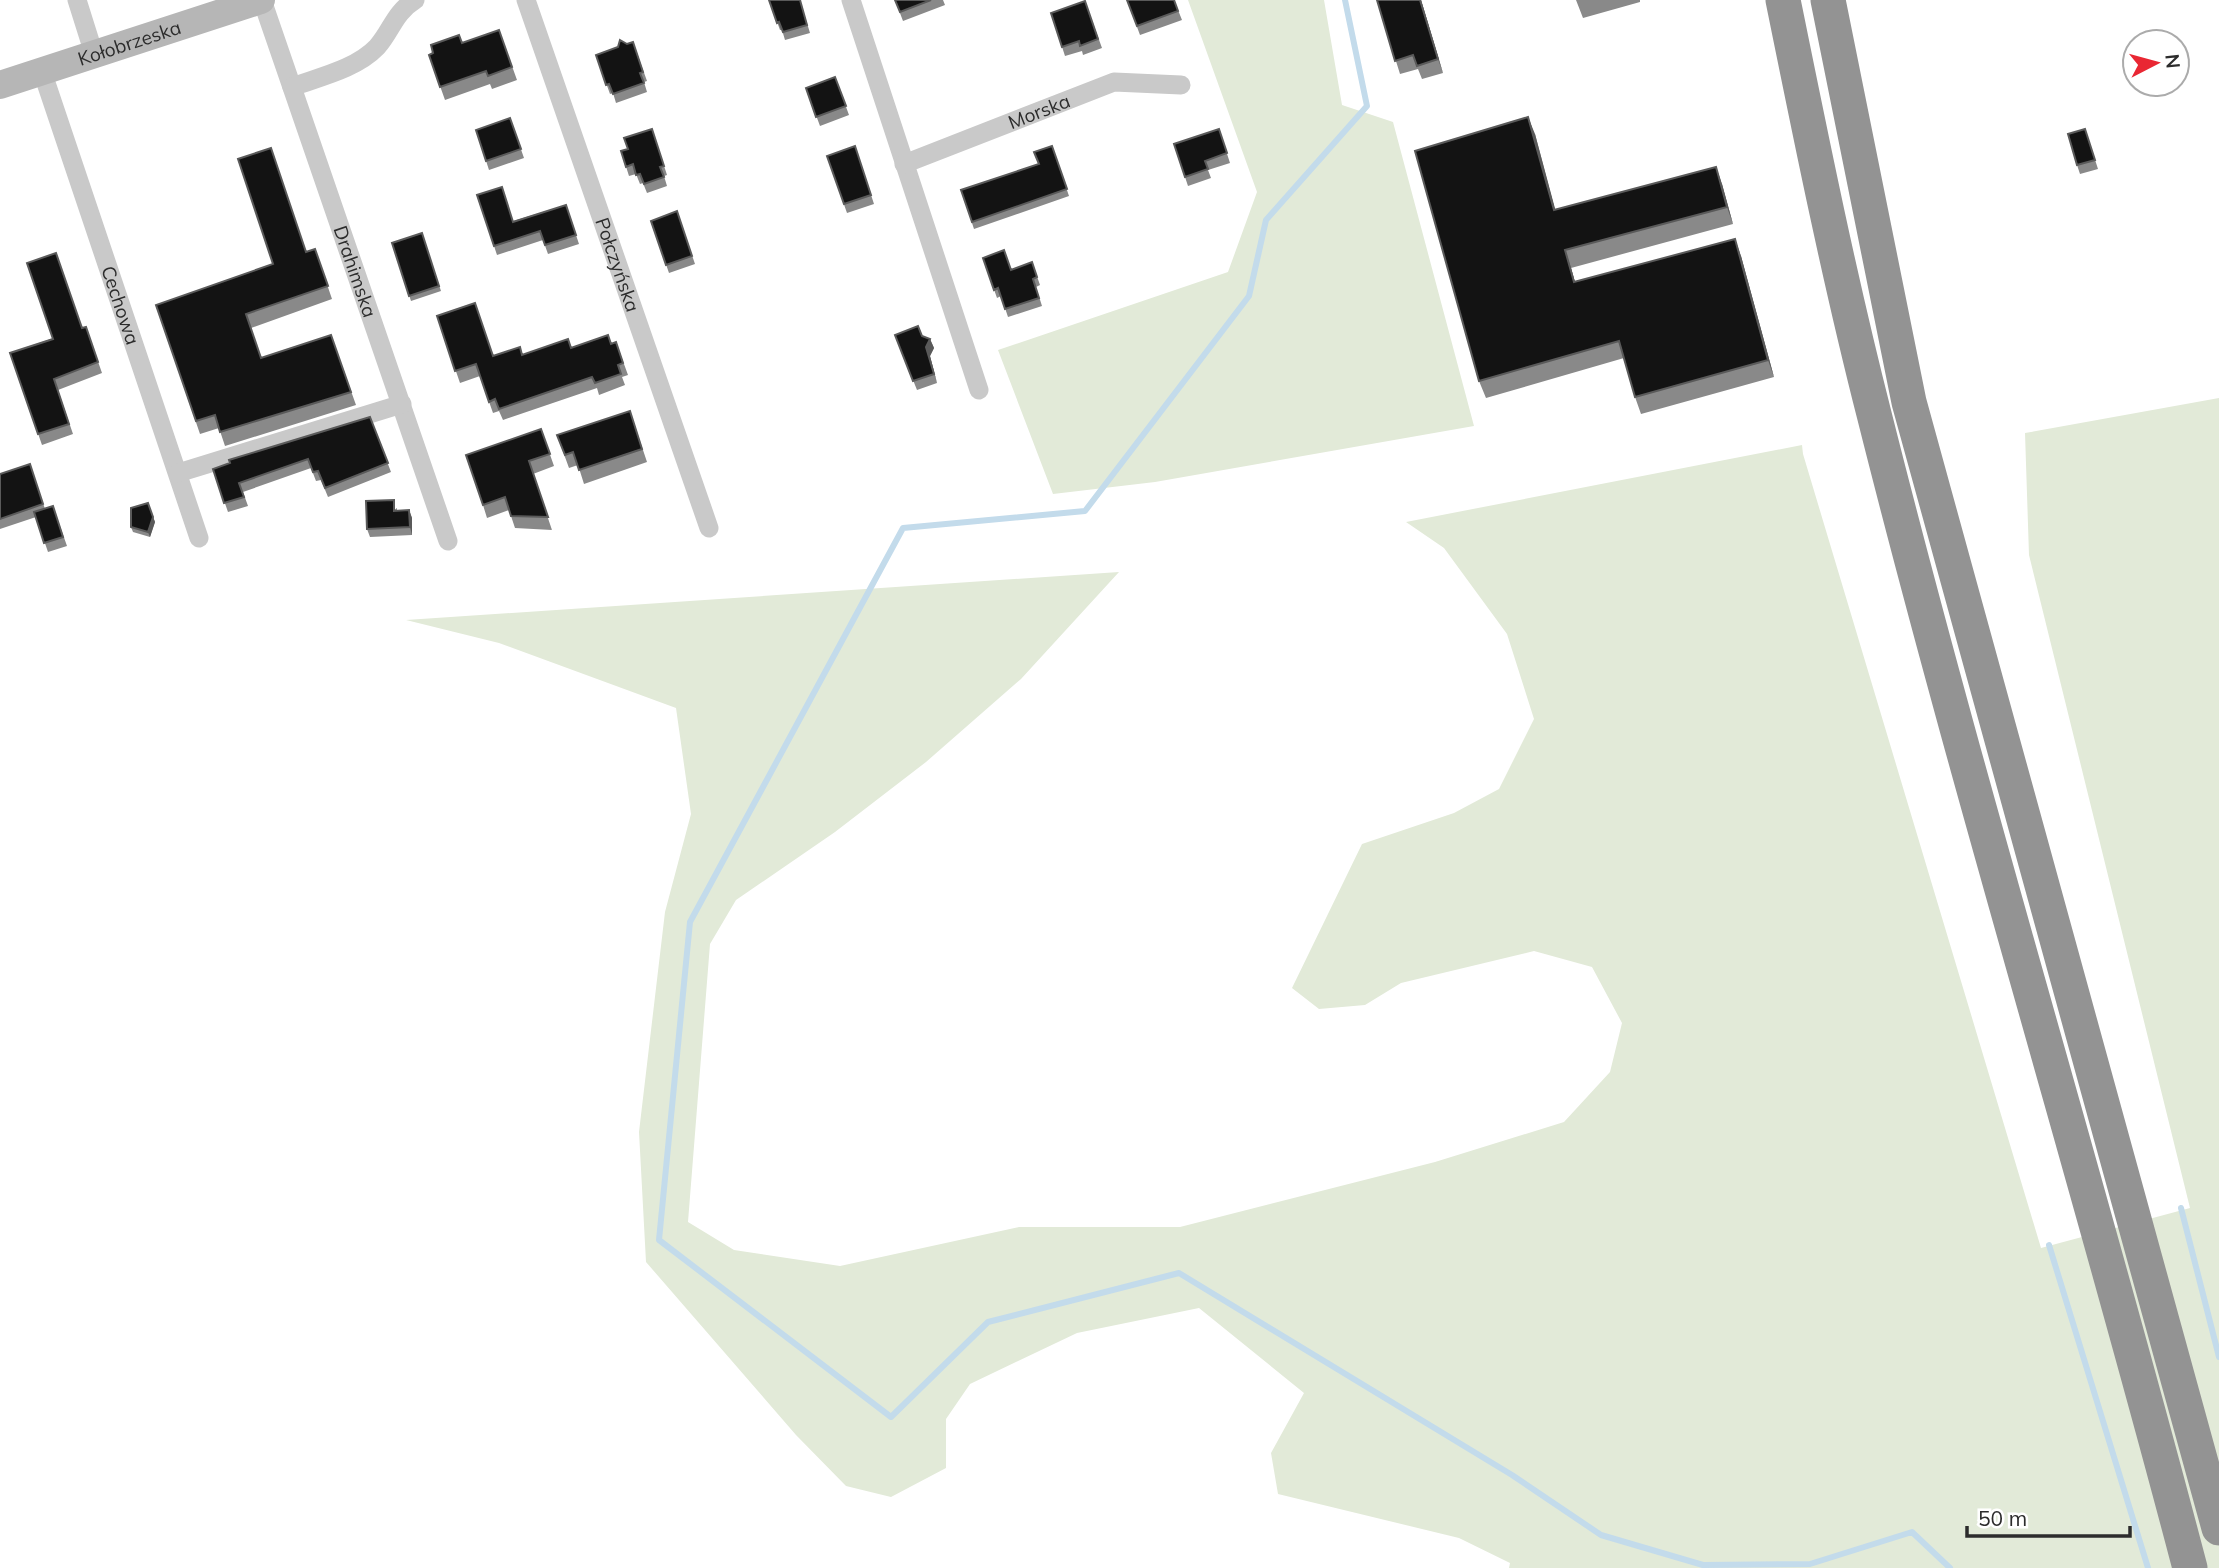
<svg xmlns="http://www.w3.org/2000/svg" width="2219" height="1568" font-family="Mulish,sans-serif">
<rect width="100%" height="100%" fill="#fff"/>
<path fill="#e2ead8" d="M 1188,0 L 1324,0 L 1342,105 L 1393,122 L 1474,426 L 1155,482 L 1053,494 L 998,350 L 1228,272 L 1257,192 Z
M 2219,398 L 2219,1568 L 1509,1568 L 1510,1563 L 1459,1538 L 1278,1494 L 1271,1453 L 1304,1393 L 1199,1308 L 1077,1333 L 970,1384 L 946,1419 L 946,1468 L 891,1497 L 846,1486 L 796,1435 L 646,1262 L 639,1132 L 665,912 L 691,814 L 676,708 L 499,643 L 406,620 L 1119,572 L 1021,679 L 926,762 L 835,832 L 736,900 L 710,944 L 688,1222 L 734,1250 L 840,1266 L 1019,1227 L 1180,1227 L 1435,1162 L 1564,1122 L 1610,1072 L 1622,1023 L 1592,967 L 1534,951 L 1401,983 L 1365,1005 L 1319,1009 L 1292,988 L 1362,844 L 1454,813 L 1499,789 L 1534,719 L 1507,634 L 1444,548 L 1406,522 L 1802,445 L 1803,454 L 2041,1248 L 2190,1208 L 2029,555 L 2025,433 Z"/>
<g fill="none" stroke-linecap="round" stroke-linejoin="round">
<path stroke="#c3dbeb" stroke-width="6" d="M 1345,0 L 1367,106 L 1266,220 L 1249,296 L 1085,511 L 903,528 L 690,922 L 659,1240 L 891,1417 L 988,1322 L 1179,1273 L 1512,1475 L 1601,1535 L 1703,1565 L 1810,1564 L 1912,1532 L 1950,1568
M 2181,1208 L 2219,1357
M 2049,1245 L 2148,1568"/>
<g stroke="#c9c9c9" stroke-width="19">
<path d="M 77,0 L 94,54"/>
<path id="s1" d="M 262,0 L 448,541"/>
<path id="s2" d="M 526,0 L 709,528"/>
<path d="M 851,0 L 979,390"/>
<path id="s3" d="M 42,71 L 199,538"/>
<path d="M 292,87 C 319,77 356,69 377,47 C 392,30 394,13 415,0"/>
<path id="s4" d="M 904,164 L 1114,82 L 1181,85"/>
<path d="M 178,473 L 402,404"/>
</g>
<path stroke="#b6b6b6" stroke-width="28" id="s5" d="M 0,85 L 261,0"/>
<path stroke="#939393" stroke-width="35" d="M 1783,0 C 1811,138 1839,277 1874,414 C 1971,800 2089,1182 2190,1568
M 1828,0 L 1909,402 L 2219,1528"/>
</g>
<path fill="#898989" d="M 769,0 L 800,0 L 810,33 L 785,40 L 782,30 L 780,30 Z
M 895,0 L 943,0 L 945,5 L 903,21 Z
M 1127,0 L 1174,0 L 1182,20 L 1140,35 Z
M 1377,0 L 1421,0 L 1443,73 L 1422,79 L 1418,69 L 1400,74 Z
M 1576,0 L 1640,0 L 1640,2 L 1583,18 Z
M 1085,1 L 1102,48 L 1083,55 L 1082,51 L 1065,56 L 1051,13 Z
M 499,30 L 517,80 L 492,89 L 490,84 L 445,100 L 429,55 Z
M 633,42 L 647,81 L 644,82 L 647,92 L 616,103 L 613,93 L 610,94 L 596,55 Z
M 835,77 L 849,115 L 820,126 L 806,88 Z
M 510,118 L 524,158 L 489,170 L 476,130 Z
M 652,129 L 667,175 L 664,176 L 667,186 L 647,193 L 643,183 L 640,184 L 636,174 L 629,176 L 621,151 L 628,149 Z
M 1219,129 L 1230,163 L 1208,170 L 1211,178 L 1188,186 L 1174,144 Z
M 1535,134 L 1555,210 L 1722,184 L 1733,224 L 1571,268 L 1575,282 L 1741,256 L 1774,377 L 1641,414 L 1635,397 L 1624,358 L 1486,398 L 1479,381 Z
M 2088,138 L 2098,169 L 2080,174 L 2077,165 Z
M 855,146 L 874,204 L 847,213 L 827,156 Z
M 1052,146 L 1069,196 L 974,229 L 961,190 L 1039,164 Z
M 477,195 L 513,221 L 566,205 L 579,244 L 548,254 L 543,240 L 497,255 Z
M 677,211 L 695,264 L 669,273 L 651,221 Z
M 422,233 L 441,291 L 411,301 L 392,243 Z
M 315,249 L 332,299 L 251,328 L 261,358 L 331,335 L 356,405 L 225,446 L 219,428 L 200,434 L 156,305 Z
M 983,258 L 1011,270 L 1032,262 L 1040,285 L 1036,287 L 1042,306 L 1008,317 L 1001,296 L 997,298 Z
M 437,316 L 494,356 L 522,355 L 571,348 L 611,344 L 616,342 L 628,375 L 622,377 L 625,385 L 599,395 L 597,388 L 503,420 L 499,411 L 493,413 L 480,376 L 460,383 Z
M 86,327 L 102,373 L 58,390 L 73,434 L 42,445 L 10,353 Z
M 895,335 L 922,336 L 930,339 L 934,348 L 930,356 L 937,383 L 917,390 Z
M 630,411 L 647,462 L 584,484 L 578,465 L 569,468 L 557,435 Z
M 370,417 L 391,472 L 328,497 L 321,480 L 316,481 L 311,468 L 243,492 L 248,506 L 228,512 L 213,469 Z
M 541,429 L 554,466 L 533,474 L 552,530 L 515,528 L 509,510 L 487,518 L 483,505 Z
M 30,464 L 45,509 L 53,506 L 67,546 L 48,552 L 36,517 L 0,529 L 0,474 Z
M 148,503 L 155,522 L 150,537 L 133,532 L 131,527 Z
M 397,508 L 397,511 L 409,510 L 412,518 L 412,535 L 370,537 L 367,529 Z"/>
<path fill="#5a5a5a" d="M 1420,0 L 1421,0 L 1443,73 L 1438,59 Z
M 1528,117 L 1535,134 L 1560,227 L 1554,210 Z
M 1716,167 L 1722,184 L 1733,224 L 1727,207 Z
M 1735,239 L 1741,256 L 1774,377 L 1768,360 Z
M 1565,250 L 1571,268 L 1580,300 L 1574,282 Z
M 930,339 L 934,348 L 930,356 L 937,383 L 926,347 Z
M 409,510 L 412,518 L 412,535 L 410,527 Z
M 153,517 L 155,522 L 150,537 L 148,532 Z"/>
<path fill="#131313" stroke="#5a5a5a" stroke-width="2" d="M 769,0 L 800,0 L 807,25 L 783,32 L 779,22 L 777,23 Z
M 895,0 L 931,0 L 900,12 Z
M 1127,0 L 1174,0 L 1178,11 L 1137,26 Z
M 1377,0 L 1420,0 L 1438,59 L 1417,66 L 1413,55 L 1395,61 Z
M 1085,1 L 1098,39 L 1080,46 L 1079,41 L 1062,47 L 1051,13 Z
M 499,30 L 512,67 L 488,76 L 486,71 L 440,87 L 429,55 L 433,53 L 431,45 L 459,35 L 462,43 Z
M 620,40 L 627,44 L 633,42 L 643,72 L 640,73 L 644,83 L 613,94 L 609,84 L 606,85 L 596,55 L 618,47 Z
M 835,77 L 846,106 L 816,117 L 806,88 Z
M 1528,117 L 1554,210 L 1716,167 L 1727,207 L 1565,250 L 1574,282 L 1735,239 L 1768,360 L 1635,397 L 1619,341 L 1479,381 L 1415,151 Z
M 510,118 L 521,149 L 486,161 L 476,130 Z
M 652,129 L 664,166 L 660,167 L 664,177 L 644,184 L 640,174 L 636,175 L 633,164 L 626,167 L 621,151 L 628,149 L 624,138 Z
M 1219,129 L 1227,153 L 1205,161 L 1208,169 L 1185,177 L 1174,144 Z
M 2085,129 L 2095,160 L 2077,165 L 2068,134 Z
M 855,146 L 871,195 L 844,204 L 827,156 Z
M 1052,146 L 1067,189 L 972,222 L 961,190 L 1039,164 L 1034,152 Z
M 271,148 L 306,252 L 315,249 L 328,286 L 246,314 L 261,358 L 331,335 L 351,392 L 220,432 L 215,415 L 196,421 L 156,305 L 273,264 L 238,159 Z
M 502,187 L 513,222 L 566,205 L 576,235 L 545,245 L 540,231 L 494,246 L 477,195 Z
M 677,211 L 692,256 L 666,265 L 651,221 Z
M 422,233 L 439,286 L 409,296 L 392,243 Z
M 1004,250 L 1011,270 L 1032,262 L 1037,277 L 1033,279 L 1039,298 L 1005,309 L 998,288 L 994,290 L 983,258 Z
M 56,253 L 82,328 L 86,327 L 98,362 L 54,379 L 69,424 L 38,434 L 10,353 L 53,339 L 27,263 Z
M 475,303 L 493,356 L 520,347 L 522,355 L 568,339 L 571,348 L 608,335 L 611,344 L 616,342 L 623,363 L 618,365 L 621,374 L 595,383 L 592,377 L 499,409 L 495,399 L 489,402 L 476,364 L 455,371 L 437,316 Z
M 918,326 L 922,336 L 930,339 L 926,347 L 934,374 L 913,381 L 895,335 Z
M 630,411 L 642,449 L 579,470 L 573,452 L 565,455 L 557,435 Z
M 370,417 L 388,463 L 325,488 L 318,471 L 313,472 L 308,459 L 239,483 L 244,497 L 224,503 L 213,469 L 230,463 L 229,460 Z
M 541,429 L 550,454 L 529,461 L 548,517 L 511,516 L 505,497 L 483,505 L 466,455 Z
M 30,464 L 43,504 L 0,519 L 0,474 Z
M 394,500 L 394,511 L 409,510 L 410,527 L 367,529 L 366,501 Z
M 148,503 L 153,517 L 148,532 L 131,527 L 131,508 Z
M 53,506 L 63,537 L 44,543 L 34,512 Z"/>
<g text-anchor="middle" dominant-baseline="central" stroke-width="7" stroke-linejoin="round" paint-order="stroke">
<g font-size="19" fill="#2c2c2c" stroke="#fff">
<text stroke="none"><textPath href="#s5" startOffset="136">Kołobrzeska</textPath></text>
<text stroke="none"><textPath href="#s4" startOffset="145">Morska</textPath></text>
<text stroke="none"><textPath href="#s2" startOffset="280">Połczyńska</textPath></text>
<text stroke="none"><textPath href="#s1" startOffset="287">Drahimska</textPath></text>
<text stroke="none"><textPath href="#s3" startOffset="247">Cechowa</textPath></text>
</g>
</g>
<g transform="translate(2156 63) rotate(84)"><circle r="33" fill="#ffffff" stroke="#ababab" stroke-width="2"/>
<path d="M0-5L12 26L0 18L-12 26Z" fill="#e92733"/>
<text y="-10" font-size="19" font-weight="bold" text-anchor="middle" fill="#2c2c2c">N</text>
</g>
<path d="M1967 1526v10h163v-10" fill="none" stroke="#2c2c2c" stroke-width="3.5"/>
<text x="1978" y="1526" font-size="21" fill="#2c2c2c" stroke="#ffffff" stroke-width="5" paint-order="stroke">50 m</text>
</svg>
